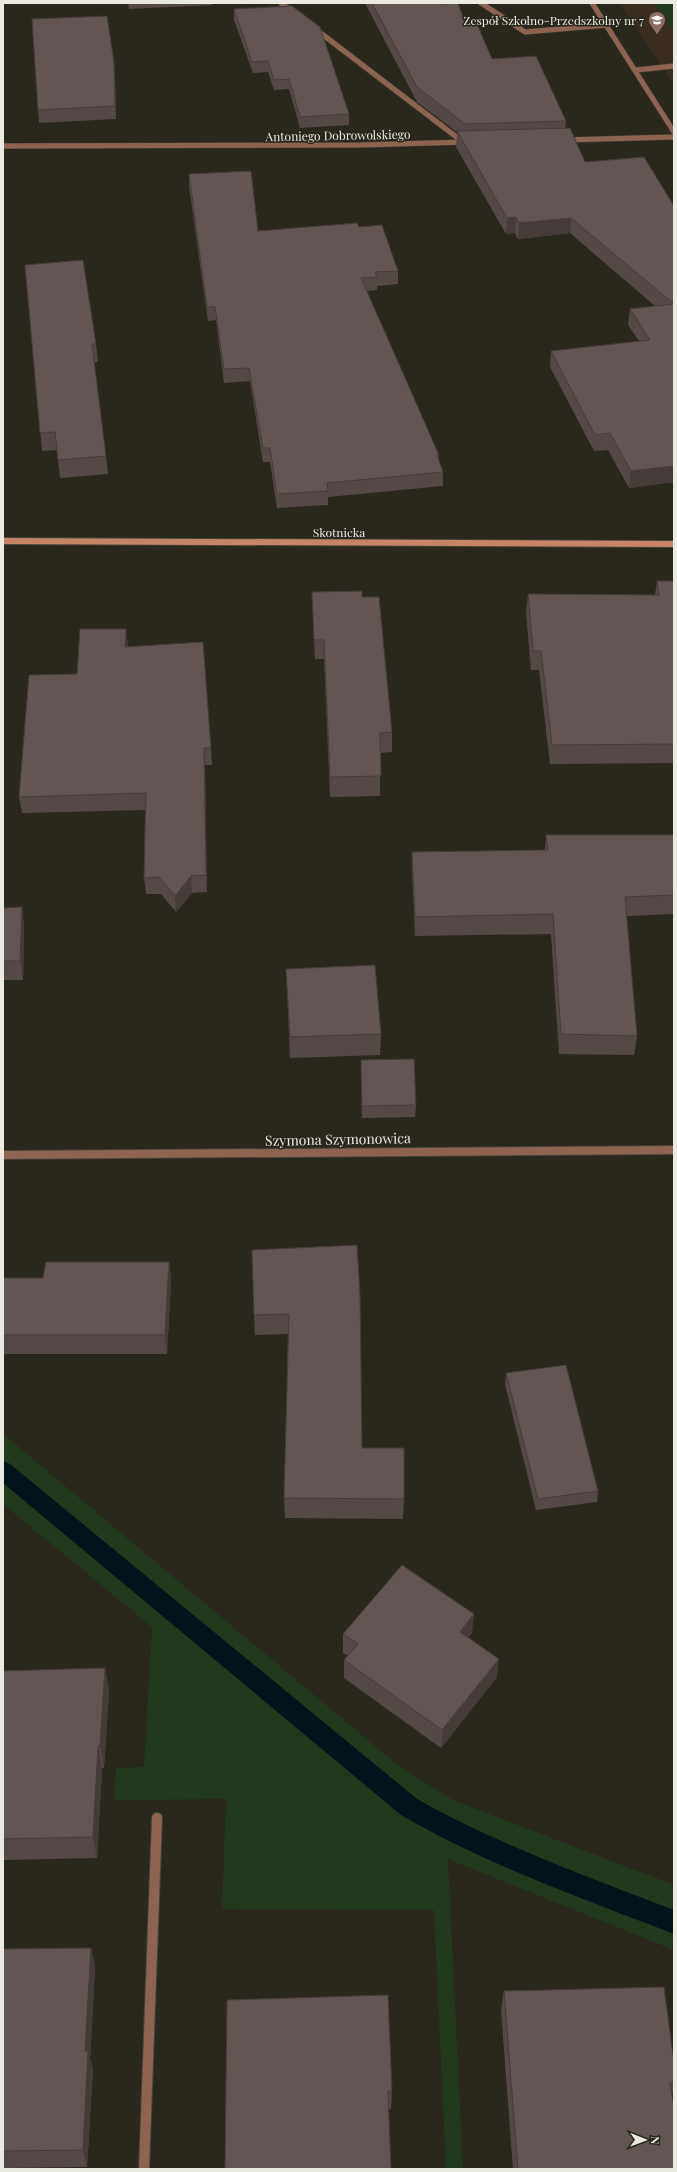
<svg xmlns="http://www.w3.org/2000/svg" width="677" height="2172" font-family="'Playfair Display',serif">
<rect width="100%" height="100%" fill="#2a281d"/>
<path fill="#3a2c1f" d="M 619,3 L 674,3 L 674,84 L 663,67 Z"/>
<path fill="#23391e" d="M 653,3 L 674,3 L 674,34 Z
M 3,1434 L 400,1767 L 455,1801 L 674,1885 L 674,1950 L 448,1859 L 463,2169 L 446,2169 L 434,1910 L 222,1909 L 226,1799 L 114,1800 L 116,1768 L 144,1767 L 152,1627 L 3,1504 Z"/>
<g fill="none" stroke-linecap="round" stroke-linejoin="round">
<path fill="#03121b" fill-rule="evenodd" d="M 3,1461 L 10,1464 L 417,1799 C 499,1845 586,1876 674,1910 L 674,1934 C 581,1898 487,1865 401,1815 L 3,1483 Z"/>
<defs>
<path id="lane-far1" d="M 281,3 L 293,12
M 481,3 L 525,32 L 607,25
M 314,28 L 463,142
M 636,70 L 674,66"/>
<path id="lane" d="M 144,2169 L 157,1818"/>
<path id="street-far1" d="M 592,3 L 674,132
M 564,140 L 674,137
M 3,146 L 360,145 L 466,142"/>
<path id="street" d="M 3,1155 L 674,1150"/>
<path id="secondary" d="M 3,541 L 674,544"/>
</defs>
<use href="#lane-far1" stroke="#454339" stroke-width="6"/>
<use href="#lane" stroke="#454339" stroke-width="12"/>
<use href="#street-far1" stroke="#454339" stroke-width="6"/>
<use href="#street" stroke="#454339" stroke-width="10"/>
<use href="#secondary" stroke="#454339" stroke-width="8"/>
<use href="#lane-far1" stroke="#8d6352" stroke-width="5"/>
<use href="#lane" stroke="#8d6352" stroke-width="10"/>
<use href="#street-far1" stroke="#8d6352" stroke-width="5"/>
<use href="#street" stroke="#8d6352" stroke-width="8"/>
<use href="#secondary" stroke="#c68469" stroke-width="6"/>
</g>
<path fill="#554947" d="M 128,3 L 211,3 L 212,5 L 129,9 Z
M 365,3 L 442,3 L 464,20 L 492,59 L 566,121 L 565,129 L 585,162 L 674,206 L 674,482 L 629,488 L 608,450 L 594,451 L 550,367 L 551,351 L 639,341 L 628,325 L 630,309 L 655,306 L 570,233 L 518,239 L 515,233 L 506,234 L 456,147 L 457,132 L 417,102 Z
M 234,9 L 349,114 L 349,125 L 300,128 L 289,89 L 274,90 L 268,72 L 253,73 L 234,20 Z
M 115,75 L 116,119 L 39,123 L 38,110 Z
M 189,174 L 258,231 L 359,227 L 398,271 L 398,284 L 377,286 L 377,290 L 367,291 L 439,455 L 439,460 L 443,472 L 443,486 L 328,497 L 328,505 L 277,508 L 270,462 L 263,462 L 250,381 L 224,383 L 216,320 L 208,321 L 189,186 Z
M 25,265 L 96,344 L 98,362 L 94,362 L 106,456 L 108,474 L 60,478 L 57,450 L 42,451 Z
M 657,581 L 674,581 L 674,763 L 550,764 L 539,670 L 531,670 L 526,613 L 528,594 L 655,595 Z
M 312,592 L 362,597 L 392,732 L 392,752 L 380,753 L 380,796 L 330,797 L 324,659 L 315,659 Z
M 128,647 L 211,748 L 212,765 L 205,765 L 207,892 L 192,893 L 176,912 L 161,894 L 146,894 L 144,878 L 145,810 L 22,813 L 19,797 L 77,674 Z
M 546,835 L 674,835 L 674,914 L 627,916 L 637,1036 L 634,1055 L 559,1054 L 551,934 L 415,936 L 412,871 L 412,852 L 545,850 Z
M 22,907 L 24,926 L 23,980 L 3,980 L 3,908 Z
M 286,969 L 381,1034 L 380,1055 L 290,1058 Z
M 361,1060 L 416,1105 L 415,1117 L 362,1118 Z
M 357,1245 L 362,1448 L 404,1499 L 403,1519 L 285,1518 L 284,1498 L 288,1334 L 255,1335 L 254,1315 Z
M 169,1262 L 171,1281 L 167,1354 L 3,1354 L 3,1284 L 43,1278 Z
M 506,1373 L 598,1491 L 597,1502 L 536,1510 L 505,1384 Z
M 472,1633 L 468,1638 L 497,1677 L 441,1748 L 344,1678 L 344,1660 L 348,1656 L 343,1653 L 343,1634 Z
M 105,1668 L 109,1691 L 104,1768 L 102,1768 L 97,1858 L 3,1860 L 3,1671 Z
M 91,1948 L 95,1968 L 90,2059 L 93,2069 L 87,2167 L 3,2168 L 3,1949 Z
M 504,1991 L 674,2063 L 674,2089 L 672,2095 L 674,2169 L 513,2169 L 501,2010 Z
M 227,2000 L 392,2091 L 391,2109 L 389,2109 Z"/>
<path fill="#453c3a" d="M 114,62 L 115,75 L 116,119 L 115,106 Z
M 516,217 L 515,233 L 506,234 L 507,218 Z
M 571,218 L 570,233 L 518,239 L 519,223 Z
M 674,466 L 674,482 L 629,488 L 631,471 Z
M 126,629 L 128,645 L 127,663 L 125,647 Z
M 204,748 L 205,765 L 207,892 L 206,875 Z
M 191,876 L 192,893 L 176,912 L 175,896 Z
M 22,907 L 24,926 L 23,980 L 20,961 Z
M 169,1262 L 171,1281 L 167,1354 L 165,1335 Z
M 474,1614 L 472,1633 L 458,1650 L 460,1632 Z
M 499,1659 L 497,1677 L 441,1748 L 442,1730 Z
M 105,1668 L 109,1691 L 104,1768 L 100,1746 Z
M 98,1746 L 102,1768 L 97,1858 L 93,1837 Z
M 91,1948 L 95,1968 L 90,2059 L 93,2069 L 87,2167 L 83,2150 L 85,2051 Z"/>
<path fill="#635553" stroke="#453c3a" d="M 372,3 L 442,3 L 442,4 L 458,3 L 464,20 L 475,19 L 492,59 L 536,56 L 566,121 L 465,124 L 417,87 Z
M 292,6 L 320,27 L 349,114 L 300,117 L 289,79 L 274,80 L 268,61 L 252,62 L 234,9 Z
M 107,16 L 114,62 L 115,106 L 38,110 L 32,19 Z
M 570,128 L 585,162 L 644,157 L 674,206 L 674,466 L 631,471 L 610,433 L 595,435 L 551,351 L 650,340 L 630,309 L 674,304 L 571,218 L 519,223 L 516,217 L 507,218 L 457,131 Z
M 251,171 L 258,231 L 357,223 L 359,227 L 382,225 L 398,271 L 375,272 L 377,277 L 361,278 L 439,455 L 437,455 L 443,472 L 327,483 L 328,491 L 277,494 L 270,448 L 263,448 L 249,368 L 224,369 L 215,307 L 207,307 L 189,174 Z
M 83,260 L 96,344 L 92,344 L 106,456 L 58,460 L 55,432 L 40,433 L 25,265 Z
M 657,581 L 674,581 L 674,744 L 552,745 L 541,651 L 533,651 L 528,594 L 659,595 Z
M 362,591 L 362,597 L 379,597 L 392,732 L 380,733 L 381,776 L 330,777 L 324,640 L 314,640 L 312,592 Z
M 80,629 L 126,629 L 125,647 L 203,642 L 211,748 L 204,748 L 206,875 L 191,876 L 175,896 L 159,877 L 144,878 L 146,793 L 19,797 L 29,675 L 77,674 Z
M 546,835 L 674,835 L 674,895 L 625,897 L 637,1036 L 561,1034 L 553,914 L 415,917 L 412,852 L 548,850 Z
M 22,907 L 20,961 L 3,961 L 3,908 Z
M 375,965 L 381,1034 L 290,1037 L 286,969 Z
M 414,1059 L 416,1105 L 362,1106 L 361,1060 Z
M 357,1245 L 360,1295 L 362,1448 L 404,1448 L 404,1499 L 284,1498 L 289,1314 L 254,1315 L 252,1250 Z
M 46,1262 L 169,1262 L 165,1335 L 3,1335 L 3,1284 L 4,1278 L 43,1278 Z
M 566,1365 L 598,1491 L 538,1499 L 506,1373 Z
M 402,1565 L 474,1614 L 460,1632 L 499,1659 L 442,1730 L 344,1660 L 358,1644 L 343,1634 Z
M 105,1668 L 100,1746 L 98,1746 L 93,1837 L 3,1839 L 3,1671 Z
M 91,1948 L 85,2051 L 88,2051 L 83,2150 L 3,2151 L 3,1949 Z
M 664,1987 L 674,2063 L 674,2082 L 670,2083 L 674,2108 L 674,2169 L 518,2169 L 504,1991 Z
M 388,1995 L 392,2091 L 388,2091 L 391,2169 L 225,2169 L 227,2000 Z"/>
<defs>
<symbol id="school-pin" viewBox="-11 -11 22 30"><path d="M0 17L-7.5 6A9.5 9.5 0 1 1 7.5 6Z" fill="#8d6e63" stroke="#2a281d"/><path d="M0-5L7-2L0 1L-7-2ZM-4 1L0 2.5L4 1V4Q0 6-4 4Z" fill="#fff"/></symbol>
</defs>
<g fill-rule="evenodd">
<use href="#school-pin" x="647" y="10" width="20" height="27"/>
</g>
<g text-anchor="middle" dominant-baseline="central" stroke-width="3" stroke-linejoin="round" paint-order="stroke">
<g font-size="12" fill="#eae9e2" stroke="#2a281d" text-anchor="end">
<text x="644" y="20">Zespół Szkolno-Przedszkolny nr 7</text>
</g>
<g font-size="12" fill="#eae9e2" stroke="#2a281d">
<text transform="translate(338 135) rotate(-1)">Antoniego Dobrowolskiego</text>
<text x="339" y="532">Skotnicka</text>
</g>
<g font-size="14" fill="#eae9e2" stroke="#2a281d">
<text transform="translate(338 1139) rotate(-1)">Szymona Szymonowica</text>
</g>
</g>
<rect width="677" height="2172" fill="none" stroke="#eae9e2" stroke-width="8"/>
<g transform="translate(645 2140) rotate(91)" stroke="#2a281d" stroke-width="3" paint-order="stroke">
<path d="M0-3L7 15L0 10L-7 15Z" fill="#eae9e2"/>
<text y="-6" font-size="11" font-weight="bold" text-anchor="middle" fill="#eae9e2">N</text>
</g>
</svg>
